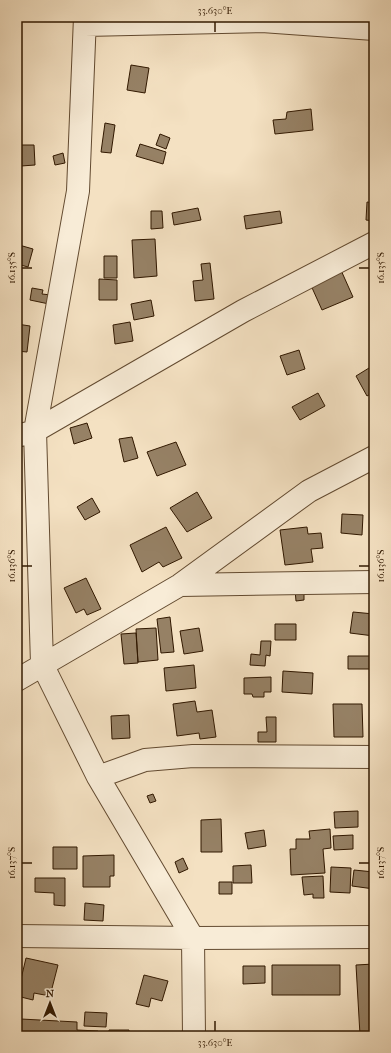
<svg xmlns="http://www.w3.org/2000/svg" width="391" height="1053" font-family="'IM FELL French Canon',serif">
<rect width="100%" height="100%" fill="#f4e1c2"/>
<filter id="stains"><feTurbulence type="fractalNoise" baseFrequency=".005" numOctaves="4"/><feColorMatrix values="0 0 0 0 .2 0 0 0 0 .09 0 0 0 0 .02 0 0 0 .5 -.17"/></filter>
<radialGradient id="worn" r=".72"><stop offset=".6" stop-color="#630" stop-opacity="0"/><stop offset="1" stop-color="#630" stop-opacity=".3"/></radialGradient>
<path fill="#968165" stroke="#311800" d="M 131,65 L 149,68 L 145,93 L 127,90 Z
M 311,109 L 313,130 L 275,134 L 273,120 L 286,119 L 287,112 Z
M 105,123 L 115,125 L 111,153 L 101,152 Z
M 160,134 L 170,138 L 166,149 L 156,145 Z
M 140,144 L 166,152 L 163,164 L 136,156 Z
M 20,145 L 34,145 L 35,165 L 21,166 Z
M 63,153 L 65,163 L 55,165 L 53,156 Z
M 367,202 L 374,203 L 374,221 L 366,220 Z
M 198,208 L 201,220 L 174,225 L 172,213 Z
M 151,211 L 162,211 L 163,228 L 151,229 Z
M 280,211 L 282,223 L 246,229 L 244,216 Z
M 155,239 L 157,276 L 134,278 L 132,240 Z
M 19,245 L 33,249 L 28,267 L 17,264 L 17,251 Z
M 104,256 L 117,256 L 117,278 L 104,278 Z
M 210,263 L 214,299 L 195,301 L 193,281 L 203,280 L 201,264 Z
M 340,268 L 353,297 L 322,310 L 309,281 Z
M 99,279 L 117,280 L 117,300 L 99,300 Z
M 32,288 L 43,290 L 42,294 L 51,295 L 49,304 L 30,300 Z
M 151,300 L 154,316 L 134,320 L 131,304 Z
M 130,322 L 133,341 L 115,344 L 113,325 Z
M 17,324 L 30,326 L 27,352 L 17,351 Z
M 299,350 L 305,369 L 287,375 L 280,356 Z
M 369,368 L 374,376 L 374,392 L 367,396 L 356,376 Z
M 318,393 L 325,406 L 300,420 L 292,407 Z
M 87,423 L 92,438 L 74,444 L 70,428 Z
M 132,437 L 138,458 L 124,462 L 119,439 Z
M 176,442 L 186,465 L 157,476 L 147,452 Z
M 197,492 L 212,518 L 187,532 L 170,508 Z
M 92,498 L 100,512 L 85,520 L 77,507 Z
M 342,514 L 363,515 L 362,535 L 341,533 Z
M 166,527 L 182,558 L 163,567 L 159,562 L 142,572 L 130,545 Z
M 307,527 L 308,534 L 321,533 L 323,548 L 311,549 L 313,562 L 285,565 L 280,530 Z
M 86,578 L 101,609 L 87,615 L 84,609 L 76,613 L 64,588 Z
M 304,589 L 304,600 L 296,601 L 295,590 Z
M 353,612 L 374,614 L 374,636 L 350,633 Z
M 170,617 L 174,652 L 161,653 L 157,619 Z
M 275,624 L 296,624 L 296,640 L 275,640 Z
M 156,628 L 158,660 L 138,662 L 136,629 Z
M 199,628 L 203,651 L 184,654 L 180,631 Z
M 136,633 L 138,663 L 124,664 L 121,634 Z
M 261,641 L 271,641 L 270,656 L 266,655 L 265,666 L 250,665 L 251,654 L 260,655 Z
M 348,656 L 374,656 L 374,669 L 348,669 Z
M 194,665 L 196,688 L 166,691 L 164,668 Z
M 283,671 L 313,673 L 312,694 L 282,692 Z
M 271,677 L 271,692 L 264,692 L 264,697 L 253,697 L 252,694 L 244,694 L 244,678 Z
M 195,701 L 197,712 L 212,710 L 216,737 L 200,739 L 199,733 L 177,736 L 173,704 Z
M 333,704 L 362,704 L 363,737 L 334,737 Z
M 129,715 L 130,738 L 112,739 L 111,716 Z
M 266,717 L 276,717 L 276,742 L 258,742 L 258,732 L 267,732 Z
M 153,794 L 156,801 L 150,803 L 147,796 Z
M 358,811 L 358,827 L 335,828 L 334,812 Z
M 221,819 L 222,852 L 201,852 L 201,820 Z
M 330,829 L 331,848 L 323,849 L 325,873 L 291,875 L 290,849 L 296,849 L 296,839 L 310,839 L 309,831 Z
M 264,830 L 266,846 L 248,849 L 245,833 Z
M 353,835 L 353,849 L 334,850 L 333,836 Z
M 53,847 L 77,847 L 77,869 L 53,869 Z
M 114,855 L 114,876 L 110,876 L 110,887 L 83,887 L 83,856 Z
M 183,858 L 188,869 L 179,873 L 175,862 Z
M 251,865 L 252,883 L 233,883 L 233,866 Z
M 331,867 L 351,868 L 350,893 L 330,892 Z
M 354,870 L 374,872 L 374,889 L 352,886 Z
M 323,876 L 324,898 L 313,898 L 313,894 L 304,895 L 302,877 Z
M 35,878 L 65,878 L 65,906 L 54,905 L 54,893 L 35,892 Z
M 219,882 L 232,882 L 232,894 L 219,894 Z
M 85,903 L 104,905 L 103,921 L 84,920 Z
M 26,958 L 58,965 L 50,996 L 34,993 L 33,1000 L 17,996 Z
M 374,964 L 374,1034 L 360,1035 L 356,965 Z
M 272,965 L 340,965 L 340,995 L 272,995 Z
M 243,966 L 265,966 L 265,983 L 243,984 Z
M 144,975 L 168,981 L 162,1001 L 151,998 L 149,1007 L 136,1004 Z
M 85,1012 L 107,1013 L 106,1027 L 84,1026 Z
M 21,1019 L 77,1022 L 77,1030 L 98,1031 L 98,1036 L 44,1036 L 44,1032 L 33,1032 L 32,1036 L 21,1036 Z
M 109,1030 L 129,1030 L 129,1036 L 109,1036 Z"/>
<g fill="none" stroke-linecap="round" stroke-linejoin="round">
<defs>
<path id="minor" d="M 85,17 L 78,191 L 35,431 L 42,664 L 98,777 L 193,938 L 194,1036
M 85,25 L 262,21 L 374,29
M 17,436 L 35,431 L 243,311 L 374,243
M 180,585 L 374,582
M 17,680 L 180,585 L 309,491 L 374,457
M 98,777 L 145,760 L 193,756 L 374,757
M 17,936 L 193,938 L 374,937"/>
</defs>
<use href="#minor" stroke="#624a30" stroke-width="24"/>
<use href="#minor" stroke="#f8ecd7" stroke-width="22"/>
</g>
<path fill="none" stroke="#311800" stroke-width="1.5" d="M 215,22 L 215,32M 22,268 L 32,268M 359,268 L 369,268M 22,566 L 32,566M 359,566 L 369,566M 22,863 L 32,863M 359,863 L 369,863M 215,1021 L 215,1031"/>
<rect width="391" height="1053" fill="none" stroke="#f4e1c2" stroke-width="44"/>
<g transform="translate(50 1003)" stroke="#f8ecd7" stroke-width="3" paint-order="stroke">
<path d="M0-3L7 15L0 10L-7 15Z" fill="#311800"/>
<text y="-6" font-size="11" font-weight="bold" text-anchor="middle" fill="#311800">N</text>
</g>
<rect x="22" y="22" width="347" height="1009" fill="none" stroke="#311800" stroke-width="1.5"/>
<g font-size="10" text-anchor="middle" fill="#311800">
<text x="215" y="14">33.630°E</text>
<text transform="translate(11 268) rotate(-90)" y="4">16.135°S</text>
<text transform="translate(380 268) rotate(-90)" y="4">16.135°S</text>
<text transform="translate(11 566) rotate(-90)" y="4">16.136°S</text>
<text transform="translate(380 566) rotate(-90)" y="4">16.136°S</text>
<text transform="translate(11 863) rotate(-90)" y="4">16.137°S</text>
<text transform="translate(380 863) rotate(-90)" y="4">16.137°S</text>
<text x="215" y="1046">33.630°E</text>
</g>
<rect width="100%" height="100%" filter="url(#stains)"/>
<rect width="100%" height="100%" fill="url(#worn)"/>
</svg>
